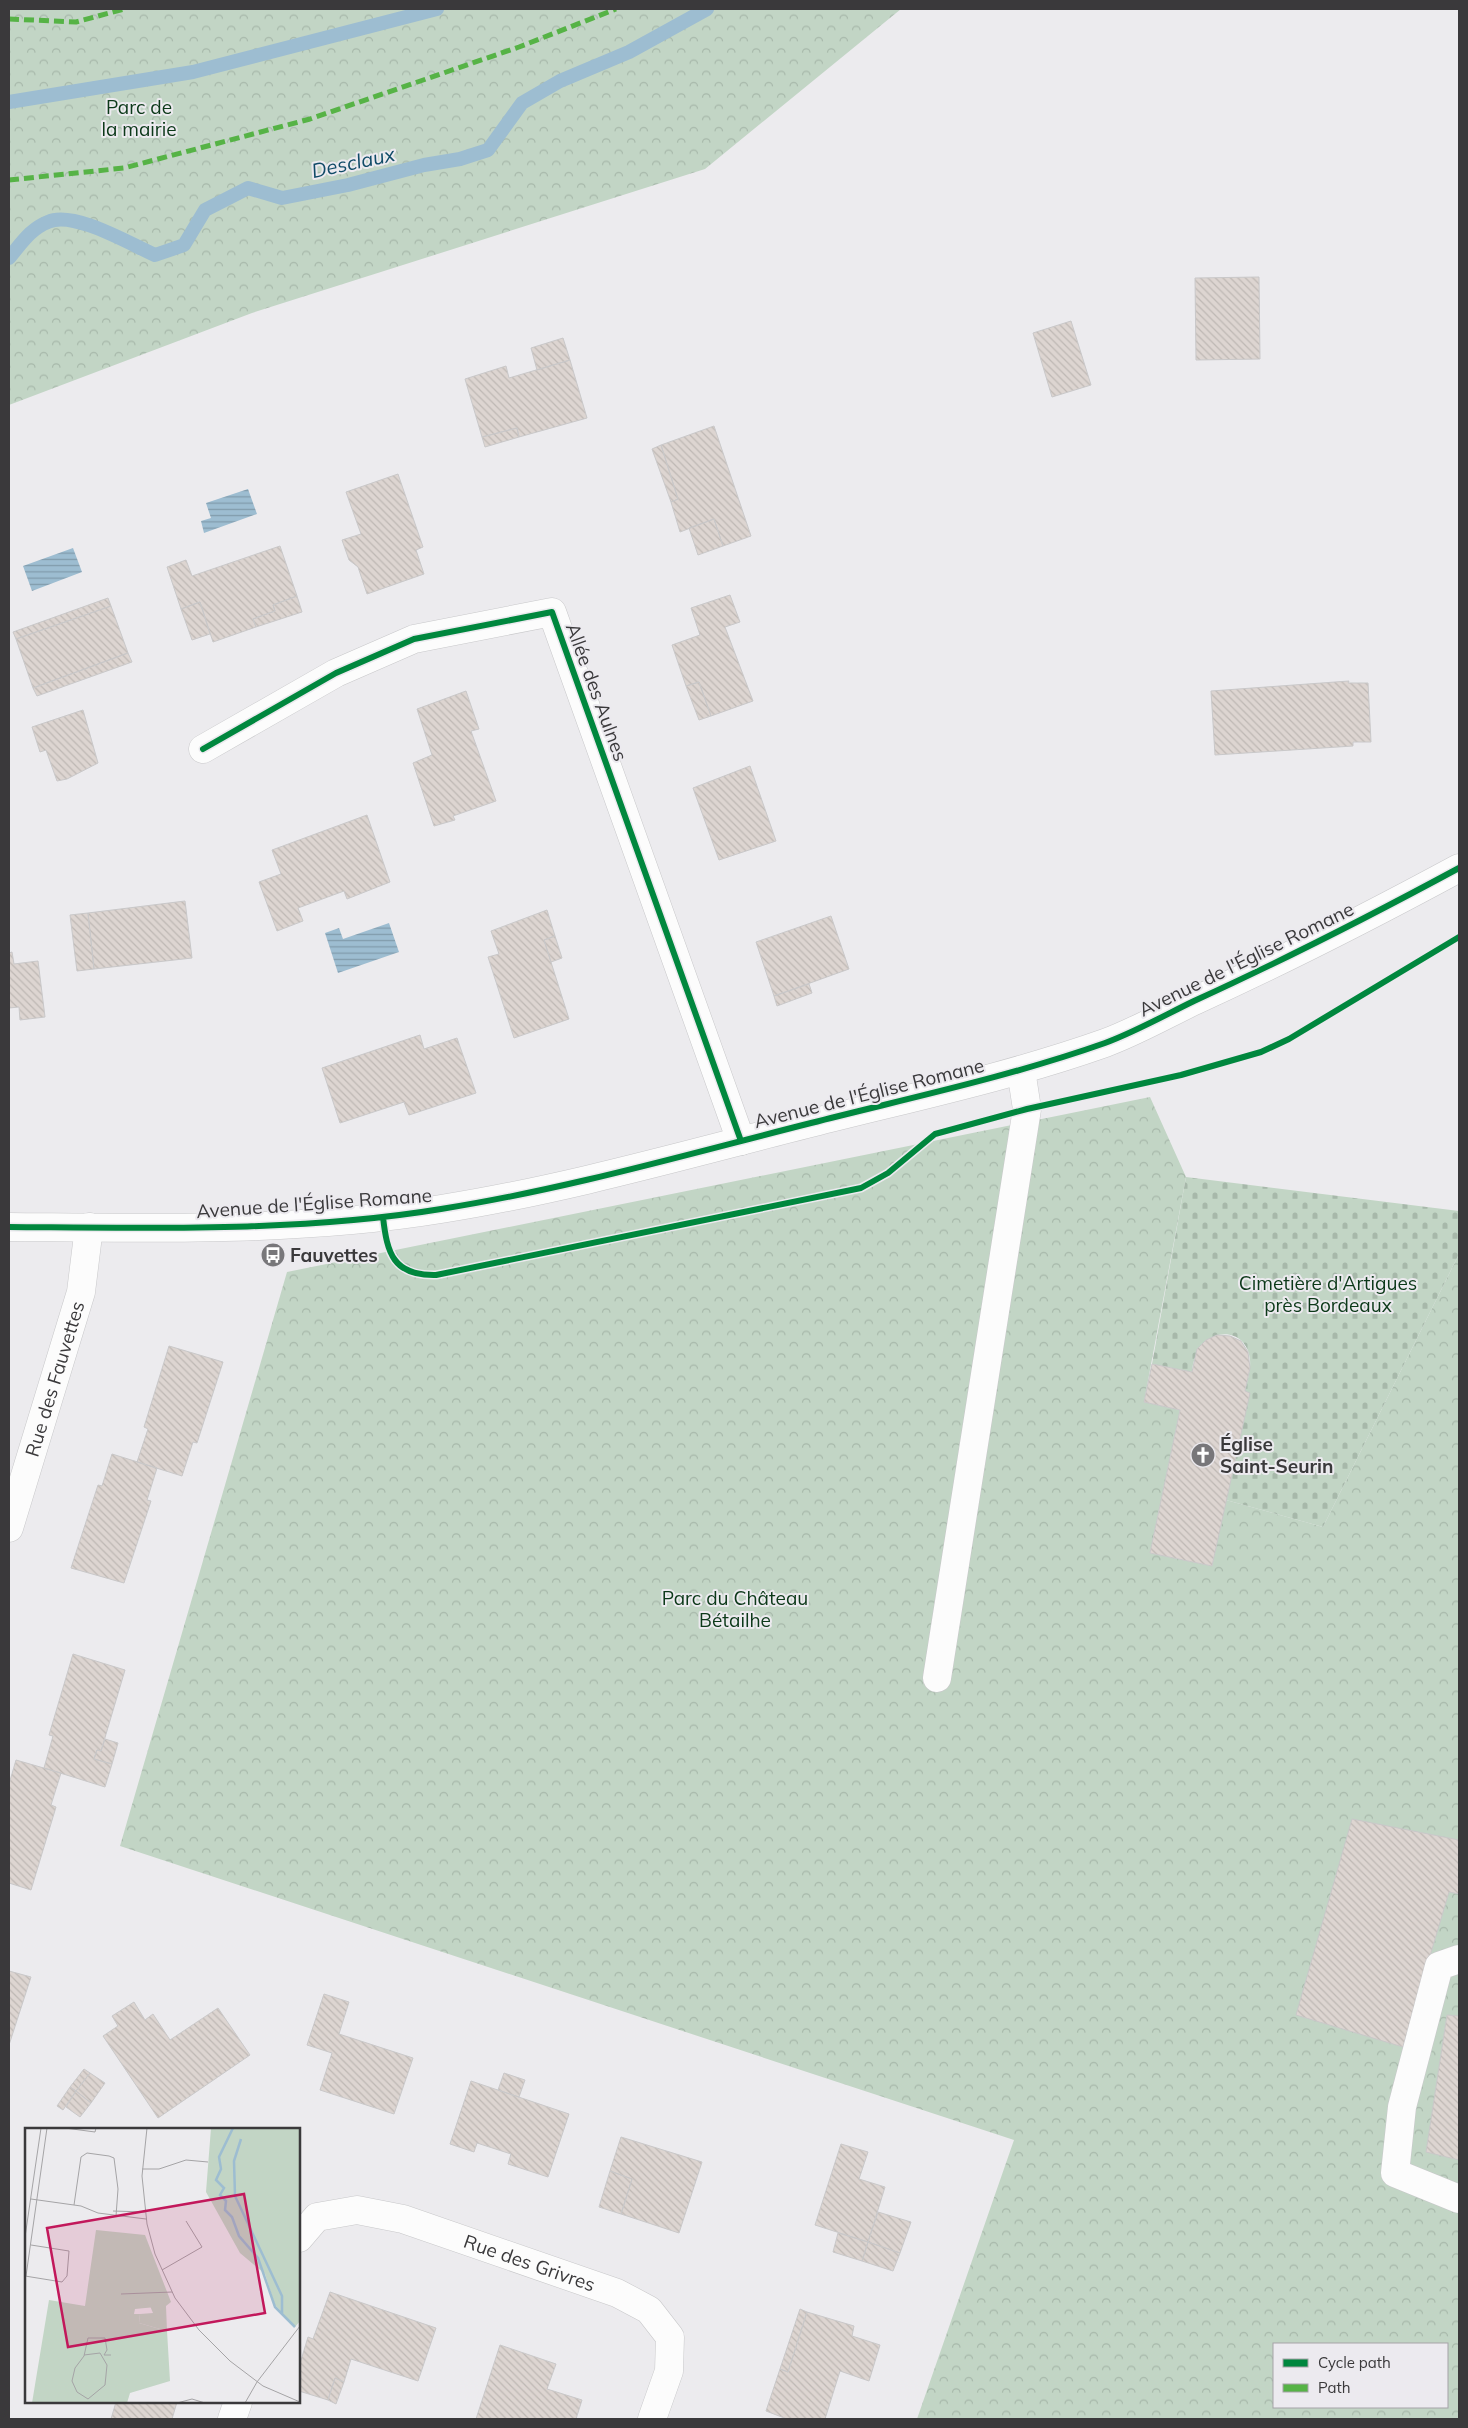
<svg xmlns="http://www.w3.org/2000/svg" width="1468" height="2428" font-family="Mulish,sans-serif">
<defs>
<pattern id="forest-crowns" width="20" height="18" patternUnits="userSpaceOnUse" patternTransform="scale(1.25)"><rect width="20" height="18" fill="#c2d5c5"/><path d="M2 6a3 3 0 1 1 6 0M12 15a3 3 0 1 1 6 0" fill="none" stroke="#a7b8aa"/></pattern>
<pattern id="cemetery-stones" width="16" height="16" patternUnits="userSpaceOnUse" patternTransform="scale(1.25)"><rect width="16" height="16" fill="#c2d5c5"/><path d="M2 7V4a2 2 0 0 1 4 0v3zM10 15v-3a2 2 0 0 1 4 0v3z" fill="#a7b8aa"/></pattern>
<pattern id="water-rules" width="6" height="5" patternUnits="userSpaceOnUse" patternTransform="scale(1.25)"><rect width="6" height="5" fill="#9dbdd1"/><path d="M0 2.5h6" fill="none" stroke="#819bab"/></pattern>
<pattern id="building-back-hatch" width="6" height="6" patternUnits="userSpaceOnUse" patternTransform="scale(1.25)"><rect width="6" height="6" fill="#ddd5d1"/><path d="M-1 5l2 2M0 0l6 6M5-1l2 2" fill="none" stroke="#beb8b4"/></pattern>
</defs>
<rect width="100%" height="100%" fill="#ecebee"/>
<path fill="url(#forest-crowns)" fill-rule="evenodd" d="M 9,9 L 901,9 L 705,169 L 252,313 L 9,405 Z
M 1150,1097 L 1186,1177 L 1144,1402 L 1180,1410 L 1150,1553 L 1212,1566 L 1226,1500 L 1323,1527 L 1459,1254 L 1459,2419 L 917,2419 L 1014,2140 L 120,1846 L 287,1272 ZM 1274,2344 L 1447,2344 L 1447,2407 L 1274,2407 Z"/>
<path fill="url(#cemetery-stones)" d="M 1186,1177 L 1459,1211 L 1459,1254 L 1323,1527 L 1226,1500 L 1249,1393 L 1245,1391 C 1247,1381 1251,1371 1250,1360 C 1247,1323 1196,1325 1192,1372 L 1152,1364 Z"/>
<path fill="url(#water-rules)" d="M 248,489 L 257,514 L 204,533 L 201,521 L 211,518 L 206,503 Z
M 73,548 L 82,572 L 32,591 L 23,566 Z
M 389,923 L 399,952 L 338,973 L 325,933 L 339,928 L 343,939 Z"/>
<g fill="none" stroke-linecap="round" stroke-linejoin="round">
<path stroke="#9dbdd1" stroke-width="14" d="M 9,102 L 193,72 L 437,9
M 9,258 C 21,244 30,229 48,222 C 73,210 130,244 155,255 L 184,245 L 205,210 L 248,188 L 282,198 L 348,185 L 424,165 L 460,159 L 488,150 L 522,103 L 560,81 L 629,52 L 707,9"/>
</g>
<path fill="url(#building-back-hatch)" stroke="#c9c8c9" d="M 1259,277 L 1260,359 L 1196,360 L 1195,278 Z
M 1071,321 L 1091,385 L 1052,397 L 1033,333 Z
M 563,338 L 570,360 L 537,370 L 531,348 Z
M 570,360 L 587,418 L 519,437 L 517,428 L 482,437 L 465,379 L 506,366 L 509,378 Z
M 714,426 L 751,536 L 723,546 L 714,519 L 680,532 L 671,502 L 678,499 L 661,445 Z
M 517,428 L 519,437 L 485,447 L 482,437 Z
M 661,445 L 678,499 L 671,502 L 652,449 Z
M 398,474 L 423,547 L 416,550 L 424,574 L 367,594 L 358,567 L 349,560 L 342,540 L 361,534 L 346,492 Z
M 714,519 L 723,546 L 698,555 L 689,528 Z
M 280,546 L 297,596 L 273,605 L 275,611 L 253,619 L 256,627 L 213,642 L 200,602 L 181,609 L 167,567 L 186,560 L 192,576 Z
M 730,595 L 740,622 L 725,627 L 753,701 L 711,716 L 699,682 L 686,686 L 672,645 L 700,635 L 691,608 Z
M 297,596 L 302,612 L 256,627 L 253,619 L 275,611 L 273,605 Z
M 108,598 L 111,606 L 16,639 L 13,632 Z
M 200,602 L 210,634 L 192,640 L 181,609 Z
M 111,606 L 128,653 L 33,688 L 16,639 Z
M 128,653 L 132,662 L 37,696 L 33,688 Z
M 1349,681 L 1348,683 L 1368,683 L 1371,742 L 1353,742 L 1353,746 L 1215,755 L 1211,691 Z
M 699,682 L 711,716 L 699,720 L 686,686 Z
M 466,691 L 479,729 L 471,731 L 496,801 L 453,816 L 455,820 L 434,826 L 413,763 L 432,755 L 417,709 Z
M 83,710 L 98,763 L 67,779 L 57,781 L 46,750 L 40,752 L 32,727 Z
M 750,766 L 776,841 L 719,860 L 693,788 Z
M 367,815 L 390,882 L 347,899 L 344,891 L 298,908 L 303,921 L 277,931 L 259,882 L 281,874 L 272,850 Z
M 185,901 L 192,958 L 94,969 L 88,913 Z
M 547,910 L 555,936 L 544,940 L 569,1019 L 514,1038 L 488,957 L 499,954 L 491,931 Z
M 88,913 L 94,969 L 77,971 L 70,915 Z
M 831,916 L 849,969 L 774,996 L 756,942 Z
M 555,936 L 562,958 L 551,962 L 544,940 Z
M 12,952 L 14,964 L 38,961 L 45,1017 L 20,1020 L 19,1007 L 9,1008 L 9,953 Z
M 809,984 L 812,993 L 777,1006 L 774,996 Z
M 420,1035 L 424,1049 L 457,1038 L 476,1093 L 409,1115 L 404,1102 L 340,1123 L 322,1068 Z
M 1217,1335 L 1230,1336 L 1241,1341 L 1248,1352 L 1250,1368 L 1245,1391 L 1250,1393 L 1212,1566 L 1150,1553 L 1180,1410 L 1144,1402 L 1152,1364 L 1192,1372 L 1197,1349 L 1206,1340 Z
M 169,1346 L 223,1362 L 197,1443 L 193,1442 L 182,1476 L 137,1462 L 148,1429 L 144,1427 Z
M 112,1454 L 157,1468 L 147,1500 L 151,1501 L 124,1583 L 71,1568 L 98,1485 L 102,1486 Z
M 73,1654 L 125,1670 L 101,1751 L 97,1750 L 94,1759 L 112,1764 L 105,1787 L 44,1768 L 53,1736 L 49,1735 Z
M 105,1739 L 118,1743 L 112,1764 L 94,1759 L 97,1750 L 101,1751 Z
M 16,1760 L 61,1773 L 51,1805 L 56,1807 L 31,1890 L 9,1883 L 9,1784 Z
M 1352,1819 L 1459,1840 L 1459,1894 L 1449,1892 L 1403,2047 L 1296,2015 Z
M 9,1971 L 31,1977 L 9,2045 Z
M 324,1994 L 349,2002 L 339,2034 L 413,2058 L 394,2114 L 320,2090 L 332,2053 L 307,2045 Z
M 134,2002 L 145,2020 L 153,2014 L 170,2040 L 218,2008 L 250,2055 L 158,2118 L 103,2036 L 118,2026 L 112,2016 Z
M 1447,2015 L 1459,2016 L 1459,2160 L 1426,2152 Z
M 84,2069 L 90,2073 L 76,2091 L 70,2087 Z
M 90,2073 L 105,2083 L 91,2103 L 76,2091 Z
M 504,2073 L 525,2080 L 519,2097 L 498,2090 Z
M 471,2081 L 569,2114 L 548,2177 L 508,2164 L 511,2154 L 477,2143 L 474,2152 L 450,2144 Z
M 70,2087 L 76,2091 L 63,2110 L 57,2106 Z
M 76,2091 L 91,2103 L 80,2117 L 66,2107 Z
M 621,2137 L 702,2162 L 679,2233 L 621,2214 L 632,2179 L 610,2171 Z
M 841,2144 L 868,2152 L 859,2179 L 885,2187 L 868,2242 L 815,2225 Z
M 610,2171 L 632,2179 L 621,2214 L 599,2207 Z
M 878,2212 L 911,2222 L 900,2253 L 868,2242 Z
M 838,2233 L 868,2242 L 862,2261 L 833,2252 Z
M 868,2242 L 900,2253 L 893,2271 L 862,2261 Z
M 330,2292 L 436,2328 L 418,2381 L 351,2359 L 344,2382 L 335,2378 L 328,2400 L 299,2391 L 299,2367 L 308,2337 L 313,2339 Z
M 800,2309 L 807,2312 L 788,2372 L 780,2369 Z
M 807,2312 L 854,2326 L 852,2336 L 880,2345 L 869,2381 L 840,2371 L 825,2419 L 787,2419 L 766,2411 L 780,2369 L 788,2372 Z
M 500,2345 L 556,2364 L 547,2389 L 582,2400 L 576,2419 L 476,2419 Z
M 335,2378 L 344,2382 L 336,2404 L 328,2400 Z
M 116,2402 L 177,2402 L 172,2419 L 111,2419 Z"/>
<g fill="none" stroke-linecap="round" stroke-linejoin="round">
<defs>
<g id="minor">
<path d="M 203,749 L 336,673 L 414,639 L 552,612 L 741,1141"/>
<path d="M 9,1227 C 151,1228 301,1232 441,1209 C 567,1189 688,1154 811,1123 C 909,1098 1009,1077 1105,1043 C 1135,1032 1165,1015 1194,1001 C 1284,960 1372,915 1459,868"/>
<path id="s1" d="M 9,1528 L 81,1292 L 89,1227"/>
<path d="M 937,1678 L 1027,1109 L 1021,1070"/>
<path d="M 1459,1959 L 1439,1966 L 1402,2107 L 1395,2173 L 1459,2199"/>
<path id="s2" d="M 299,2238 L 317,2217 L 357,2210 L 403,2219 L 617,2293 L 649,2310 L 670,2337 L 669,2371 L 652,2419"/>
<path d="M 232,2419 L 238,2402"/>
</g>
</defs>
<use href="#minor" stroke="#c8c8ca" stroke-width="29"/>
<use href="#minor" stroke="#fcfcfc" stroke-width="28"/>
<path stroke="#56b346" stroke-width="5" stroke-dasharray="10 5" stroke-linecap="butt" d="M 9,19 L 76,22 L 124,9
M 9,180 L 124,168 L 310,119 L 519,47 L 616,9"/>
<defs>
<path id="cycleway" d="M 203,749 L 336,673 L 414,639 L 552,612 L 741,1141
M 383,1217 C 387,1253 393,1276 436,1275 L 861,1188 L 888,1173 L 935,1134 L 1027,1109 L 1181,1075 L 1261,1052 L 1289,1039 L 1459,937
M 9,1227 C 151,1228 301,1232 441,1209 C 567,1189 688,1154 811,1123 C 909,1098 1009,1077 1105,1043 C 1135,1032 1165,1015 1194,1001 C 1284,960 1372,915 1459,868"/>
</defs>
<use href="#cycleway" stroke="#eceaef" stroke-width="9"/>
<use href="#cycleway" stroke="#00873e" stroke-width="6"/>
</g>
<defs>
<symbol id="bus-disc" viewBox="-11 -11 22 22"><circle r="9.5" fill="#78777a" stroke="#eceaef"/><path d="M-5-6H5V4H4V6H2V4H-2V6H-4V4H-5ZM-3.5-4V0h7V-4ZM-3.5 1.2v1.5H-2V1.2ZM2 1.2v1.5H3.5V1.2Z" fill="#fff"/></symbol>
<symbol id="church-disc" viewBox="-11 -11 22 22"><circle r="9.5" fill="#78777a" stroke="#eceaef"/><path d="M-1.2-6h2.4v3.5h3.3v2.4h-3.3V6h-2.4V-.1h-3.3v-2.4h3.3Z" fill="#fff"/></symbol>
</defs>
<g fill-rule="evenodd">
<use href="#bus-disc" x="259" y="1241" width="28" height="28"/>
<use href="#church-disc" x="1189" y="1441" width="28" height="28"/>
</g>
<g text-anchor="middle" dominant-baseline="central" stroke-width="4" stroke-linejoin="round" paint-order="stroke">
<g font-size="19" fill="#0c3919" stroke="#eceaef">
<text x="139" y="107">Parc de<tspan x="139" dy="22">la mairie</tspan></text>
<text x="1328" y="1283">Cimetière d'Artigues<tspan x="1328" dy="22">près Bordeaux</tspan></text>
<text x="735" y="1598">Parc du Château<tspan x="735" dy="22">Bétailhe</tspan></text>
</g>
<g font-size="19" fill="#3a393b" stroke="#eceaef">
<text transform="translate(597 692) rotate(70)">Allée des Aulnes</text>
<text transform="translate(1246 959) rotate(-26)">Avenue de l'Église Romane</text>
<text transform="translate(869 1093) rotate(-14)">Avenue de l'Église Romane</text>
<text transform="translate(314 1203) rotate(-4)">Avenue de l'Église Romane</text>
<text stroke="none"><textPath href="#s1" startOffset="156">Rue des Fauvettes</textPath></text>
<text stroke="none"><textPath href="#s2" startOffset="249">Rue des Grivres</textPath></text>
</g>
<g font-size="19" font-weight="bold" fill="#3a393b" stroke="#eceaef" text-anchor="start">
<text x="290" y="1255">Fauvettes</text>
<text x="1220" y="1444">Église<tspan x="1220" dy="22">Saint-Seurin</tspan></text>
</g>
<g font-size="20" font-style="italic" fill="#104b67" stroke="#eceaef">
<text transform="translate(353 162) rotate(-12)">Desclaux</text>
</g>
</g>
<g transform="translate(25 2128)">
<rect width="275" height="275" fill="#ecebee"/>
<path d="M 186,0 L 275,0 L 275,193 L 270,199 L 250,177 L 240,146 L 215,125 L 181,64 ZM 71,102 L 120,107 L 146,174 L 141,178 L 110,181 L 109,186 L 115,186 L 114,195 L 142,203 L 145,253 L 105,265 L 102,275 L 7,275 L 24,172 L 60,178 Z" fill="#c2d5c5"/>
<path d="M 125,178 L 141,178 L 142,203 L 114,195 L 115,186 L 128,185 Z" fill="#c2d5c5"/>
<path fill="none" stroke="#9dbdd1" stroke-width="2.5" d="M 208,0 L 194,29 L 196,41 L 191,52 L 199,60 L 195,67 L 201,73 L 200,82 L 207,89 L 214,108 L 233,130 L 250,179 L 270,199M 216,11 L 209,33 L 210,68 L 257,168 L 257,186"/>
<path fill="none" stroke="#a5a4a6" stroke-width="1" d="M 40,0 L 70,4 L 71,0M 122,0 L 117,48 L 122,96 L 130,126 L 150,170 L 174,202 L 205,233 L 238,258 L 275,274M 117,41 L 134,41 L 161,32 L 183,34M 6,71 L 56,78 L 73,85 L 121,91M 49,77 L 56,29 L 62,25 L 84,28 L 89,30 L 93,61 L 91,88M 88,83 L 120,84M 0,109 L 16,0M 137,142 L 177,119 L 161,93M 0,148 L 37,154 L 42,148 L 44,123 L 6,117M 1,148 L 22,0M 96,166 L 147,164M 59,227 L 75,225 L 82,237 L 80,257 L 63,271 L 52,264 L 47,253 L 50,240 L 59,228 L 63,210 L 80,210 L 82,222 L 79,227 L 86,227M 152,275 L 167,271 L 180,275M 220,275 L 232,254 L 275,198"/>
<path fill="#c2185b" fill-opacity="0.15" stroke="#c2185b" stroke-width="2.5" d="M 219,66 L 240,185 L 43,219 L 22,100 Z"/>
<rect width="275" height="275" fill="none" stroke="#3a393b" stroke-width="2.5"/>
</g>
<rect width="1468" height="2428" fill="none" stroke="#3a393b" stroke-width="20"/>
<rect x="1273" y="2343" width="175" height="65" fill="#eceaef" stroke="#a5a3a7"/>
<rect x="1283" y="2359" width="25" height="8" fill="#00873e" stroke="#a5a3a7"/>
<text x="1318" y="2368" font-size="15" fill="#3a393b">Cycle path</text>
<rect x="1283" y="2384" width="25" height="8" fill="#56b346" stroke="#a5a3a7"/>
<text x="1318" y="2393" font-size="15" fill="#3a393b">Path</text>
</svg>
